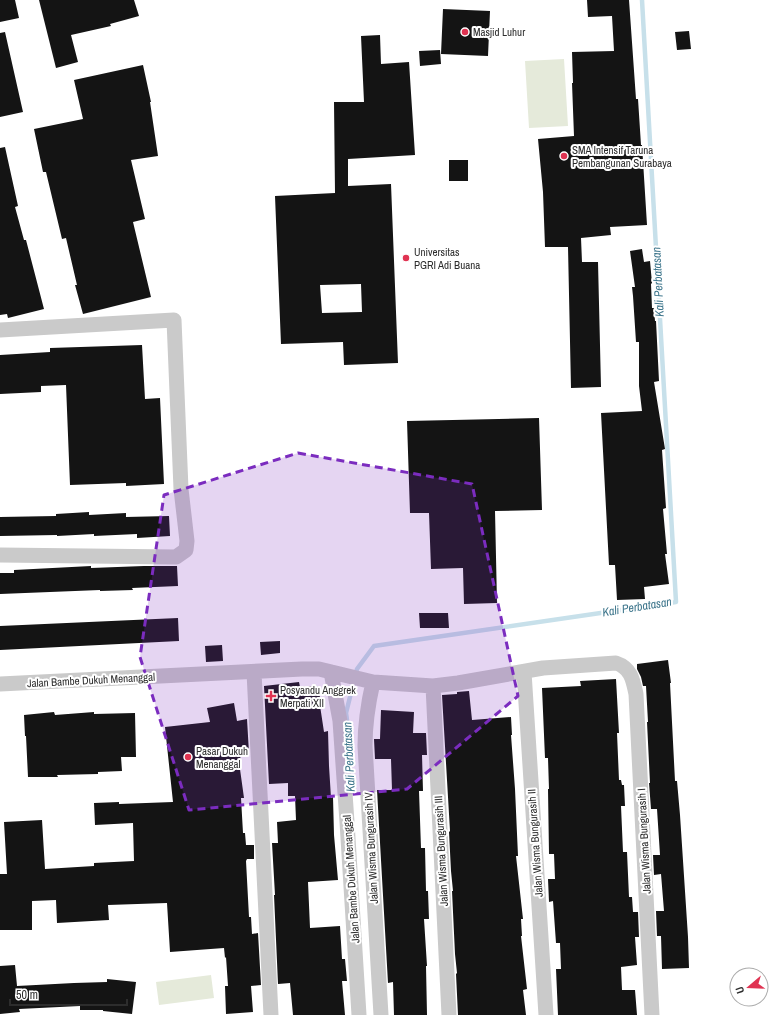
<svg xmlns="http://www.w3.org/2000/svg" width="777" height="1015" font-family="'Archivo Narrow',sans-serif">
<rect width="100%" height="100%" fill="#fff"/>
<path fill="#e5eada" d="M 564,59 L 568,126 L 529,128 L 525,61 Z
M 211,975 L 214,998 L 159,1005 L 156,982 Z"/>
<g fill="none" stroke-linecap="round" stroke-linejoin="round">
<path stroke="#c7e0ea" stroke-width="4.5" d="M 347,720 L 346,713 L 357,669 L 374,646 L 676,602 L 642,0"/>
</g>
<path fill="#141414" fill-rule="evenodd" d="M 0,0 L 15,0 L 19,18 L 0,22 Z
M 39,0 L 134,0 L 139,16 L 110,24 L 111,26 L 71,35 L 78,62 L 56,68 Z
M 587,0 L 629,0 L 636,99 L 638,99 L 641,145 L 642,145 L 647,225 L 610,227 L 611,235 L 581,238 L 582,262 L 598,262 L 601,387 L 571,388 L 568,247 L 545,247 L 543,192 L 538,139 L 574,136 L 572,83 L 573,83 L 572,52 L 614,51 L 612,16 L 588,17 Z
M 443,9 L 490,11 L 488,56 L 441,54 Z
M 689,31 L 691,49 L 677,50 L 675,32 Z
M 5,32 L 23,112 L 0,117 L 0,33 Z
M 380,35 L 381,64 L 409,62 L 415,155 L 348,159 L 348,186 L 391,184 L 398,363 L 344,365 L 343,342 L 281,344 L 275,196 L 335,193 L 334,102 L 364,102 L 361,36 ZM 361,284 L 362,312 L 322,313 L 320,285 Z
M 440,50 L 441,64 L 420,66 L 419,51 Z
M 143,65 L 151,102 L 150,102 L 158,156 L 131,160 L 145,219 L 133,222 L 151,297 L 83,314 L 75,285 L 77,285 L 66,238 L 62,239 L 46,172 L 43,172 L 34,129 L 83,119 L 74,80 Z
M 5,147 L 18,206 L 15,207 L 24,240 L 26,240 L 44,309 L 8,318 L 7,314 L 0,315 L 0,148 Z
M 449,160 L 468,160 L 468,181 L 449,181 Z
M 642,249 L 644,262 L 650,261 L 652,283 L 651,284 L 652,308 L 654,308 L 655,321 L 656,321 L 659,381 L 654,382 L 665,449 L 662,450 L 666,508 L 663,509 L 667,554 L 665,554 L 669,584 L 644,587 L 645,599 L 617,600 L 615,565 L 609,565 L 601,413 L 642,411 L 639,386 L 639,342 L 636,342 L 633,296 L 632,287 L 635,287 L 630,251 Z
M 142,345 L 145,399 L 160,398 L 164,484 L 126,486 L 126,483 L 70,485 L 66,385 L 41,386 L 41,392 L 0,394 L 0,355 L 50,352 L 50,348 Z
M 539,418 L 542,510 L 495,511 L 497,603 L 464,604 L 463,568 L 431,569 L 429,513 L 410,513 L 407,421 Z
M 89,512 L 89,515 L 126,513 L 126,517 L 169,516 L 170,536 L 137,538 L 137,534 L 94,536 L 94,534 L 57,536 L 57,535 L 0,536 L 0,517 L 56,516 L 56,514 Z
M 91,566 L 91,568 L 144,566 L 177,566 L 178,586 L 132,588 L 133,590 L 100,591 L 100,590 L 0,594 L 0,573 L 14,573 L 14,570 Z
M 419,613 L 448,613 L 449,628 L 420,628 Z
M 178,618 L 179,641 L 0,650 L 0,626 Z
M 280,641 L 280,653 L 261,655 L 260,642 Z
M 222,645 L 223,661 L 206,662 L 205,646 Z
M 668,660 L 671,683 L 670,683 L 675,781 L 677,781 L 680,815 L 688,937 L 689,968 L 662,969 L 661,936 L 657,936 L 656,911 L 664,911 L 661,874 L 654,875 L 653,855 L 660,855 L 657,809 L 651,809 L 649,783 L 650,783 L 647,722 L 648,722 L 646,686 L 643,686 L 641,677 L 637,669 L 637,664 Z
M 616,679 L 619,733 L 617,733 L 619,780 L 621,780 L 622,785 L 624,785 L 625,806 L 621,806 L 623,852 L 627,852 L 629,897 L 632,897 L 633,912 L 638,912 L 639,937 L 635,937 L 637,965 L 621,967 L 622,990 L 635,990 L 637,1015 L 558,1015 L 556,969 L 561,969 L 560,943 L 556,943 L 553,901 L 549,902 L 548,879 L 555,879 L 554,854 L 549,854 L 548,789 L 549,789 L 548,758 L 545,758 L 542,688 L 581,686 L 580,681 Z
M 299,682 L 300,687 L 319,686 L 320,699 L 319,699 L 324,732 L 328,731 L 329,766 L 331,798 L 333,797 L 334,835 L 338,880 L 308,882 L 310,928 L 340,926 L 342,959 L 345,959 L 347,981 L 342,981 L 345,1015 L 293,1015 L 290,983 L 278,984 L 274,895 L 275,895 L 272,843 L 278,843 L 277,822 L 296,820 L 295,796 L 288,796 L 288,783 L 269,784 L 264,686 Z
M 469,691 L 472,720 L 511,717 L 512,735 L 511,735 L 515,789 L 518,856 L 516,856 L 523,919 L 521,919 L 522,936 L 521,936 L 527,989 L 523,990 L 526,1015 L 458,1015 L 456,974 L 457,973 L 455,954 L 452,891 L 453,891 L 451,871 L 449,832 L 450,831 L 442,695 L 457,694 L 457,692 Z
M 234,703 L 237,721 L 247,719 L 249,753 L 240,755 L 241,762 L 239,762 L 244,798 L 241,798 L 243,833 L 245,833 L 246,845 L 254,845 L 254,859 L 247,859 L 246,861 L 249,917 L 251,917 L 252,934 L 258,933 L 261,985 L 251,986 L 253,1012 L 226,1014 L 225,986 L 228,986 L 226,957 L 225,958 L 224,948 L 170,952 L 167,903 L 108,905 L 109,920 L 57,923 L 56,900 L 32,901 L 32,930 L 0,930 L 0,874 L 7,874 L 4,822 L 42,820 L 45,869 L 94,866 L 94,863 L 134,861 L 133,823 L 95,825 L 94,803 L 119,802 L 119,804 L 173,802 L 165,727 L 210,722 L 207,708 Z
M 381,710 L 414,712 L 413,733 L 426,733 L 427,755 L 422,755 L 423,791 L 419,791 L 421,848 L 425,848 L 426,891 L 428,891 L 429,919 L 424,919 L 427,966 L 426,966 L 427,1015 L 394,1015 L 393,982 L 388,983 L 377,790 L 392,790 L 391,759 L 375,759 L 374,739 L 380,739 Z
M 54,712 L 55,715 L 94,712 L 94,714 L 135,713 L 136,757 L 121,757 L 122,771 L 98,772 L 98,774 L 57,775 L 58,777 L 28,777 L 26,736 L 25,736 L 24,715 Z
M 15,965 L 17,986 L 74,983 L 107,982 L 107,979 L 136,982 L 132,1014 L 103,1011 L 103,1010 L 80,1010 L 80,1006 L 19,1009 L 20,1012 L 0,1014 L 0,966 Z"/>
<g fill="none" stroke-linecap="round" stroke-linejoin="round">
<path stroke="#cacaca" stroke-width="15" d="M 0,330 L 174,320 L 181,489 L 187,541 L 186,550 L 176,557 L 0,555
M 254,672 L 271,1015
M 331,672 L 340,721 L 347,822 L 359,1015
M 524,672 L 546,1015
M 373,682 C 368,704 365,723 365,746 L 381,1015
M 0,684 L 302,669 L 319,669 L 373,682 L 433,686 L 458,683 L 543,668 L 616,663 C 631,668 633,680 636,694 L 652,1015
M 433,686 L 449,1015"/>
</g>
<path fill="#7b2cbf" fill-opacity="0.2" stroke="#7b2cbf" stroke-width="3" stroke-dasharray="8 5" stroke-linejoin="round" d="M 298,453 L 472,484 L 518,696 L 407,789 L 189,810 L 140,657 L 164,495 Z"/>
<g fill="#e03352" stroke="#fff" stroke-width="1.5">
<circle cx="465" cy="32" r="4"/>
<circle cx="564" cy="156" r="4"/>
<circle cx="406" cy="258" r="4"/>
<path d="M269 690h4v4h4v4h-4v4h-4v-4h-4v-4h4z"/>
<circle cx="188" cy="757" r="4"/>
</g>
<g text-anchor="middle" dominant-baseline="central" stroke-width="4" stroke-linejoin="round" paint-order="stroke">
<g font-size="11" fill="#2d2d2d" stroke="#fff" text-anchor="start">
<text x="473" y="32">Masjid Luhur</text>
<text x="572" y="150">SMA Intensif Taruna<tspan x="572" dy="13">Pembangunan Surabaya</tspan></text>
<text x="414" y="252">Universitas<tspan x="414" dy="13">PGRI Adi Buana</tspan></text>
<text x="280" y="690">Posyandu Anggrek<tspan x="280" dy="13">Merpati XII</tspan></text>
<text x="196" y="751">Pasar Dukuh<tspan x="196" dy="13">Menanggal</tspan></text>
</g>
<g font-size="11" fill="#2d2d2d" stroke="#fff">
<text transform="translate(91 680) rotate(-3)">Jalan Bambe Dukuh Menanggal</text>
<text transform="translate(644 841) rotate(-93)">Jalan Wisma Bungurasih I</text>
<text transform="translate(535 843) rotate(-94)">Jalan Wisma Bungurasih II</text>
<text transform="translate(371 848) rotate(-93)">Jalan Wisma Bungurasih IV</text>
<text transform="translate(441 851) rotate(-93)">Jalan Wisma Bungurasih III</text>
<text transform="translate(351 879) rotate(-94)">Jalan Bambe Dukuh Menanggal</text>
</g>
<g font-size="12" font-style="italic" fill="#3e768c" stroke="#fff">
<text transform="translate(658 282) rotate(-93)">Kali Perbatasan</text>
<text transform="translate(637 607) rotate(-9)">Kali Perbatasan</text>
<text transform="translate(349 757) rotate(-93)">Kali Perbatasan</text>
</g>
</g>
<g transform="translate(749 987) rotate(251)"><circle r="19" fill="#ffffff" stroke="#ababab"/>
<path d="M0-3L7 15L0 10L-7 15Z" fill="#e03352"/>
<text y="-6" font-size="11" font-weight="bold" text-anchor="middle" fill="#2d2d2d">U</text>
</g>
<path d="M10 999v6h117v-6" fill="none" stroke="#2d2d2d" stroke-width="2"/>
<text x="16" y="999" font-size="12" fill="#2d2d2d" stroke="#ffffff" stroke-width="3" paint-order="stroke">50 m</text>
</svg>
